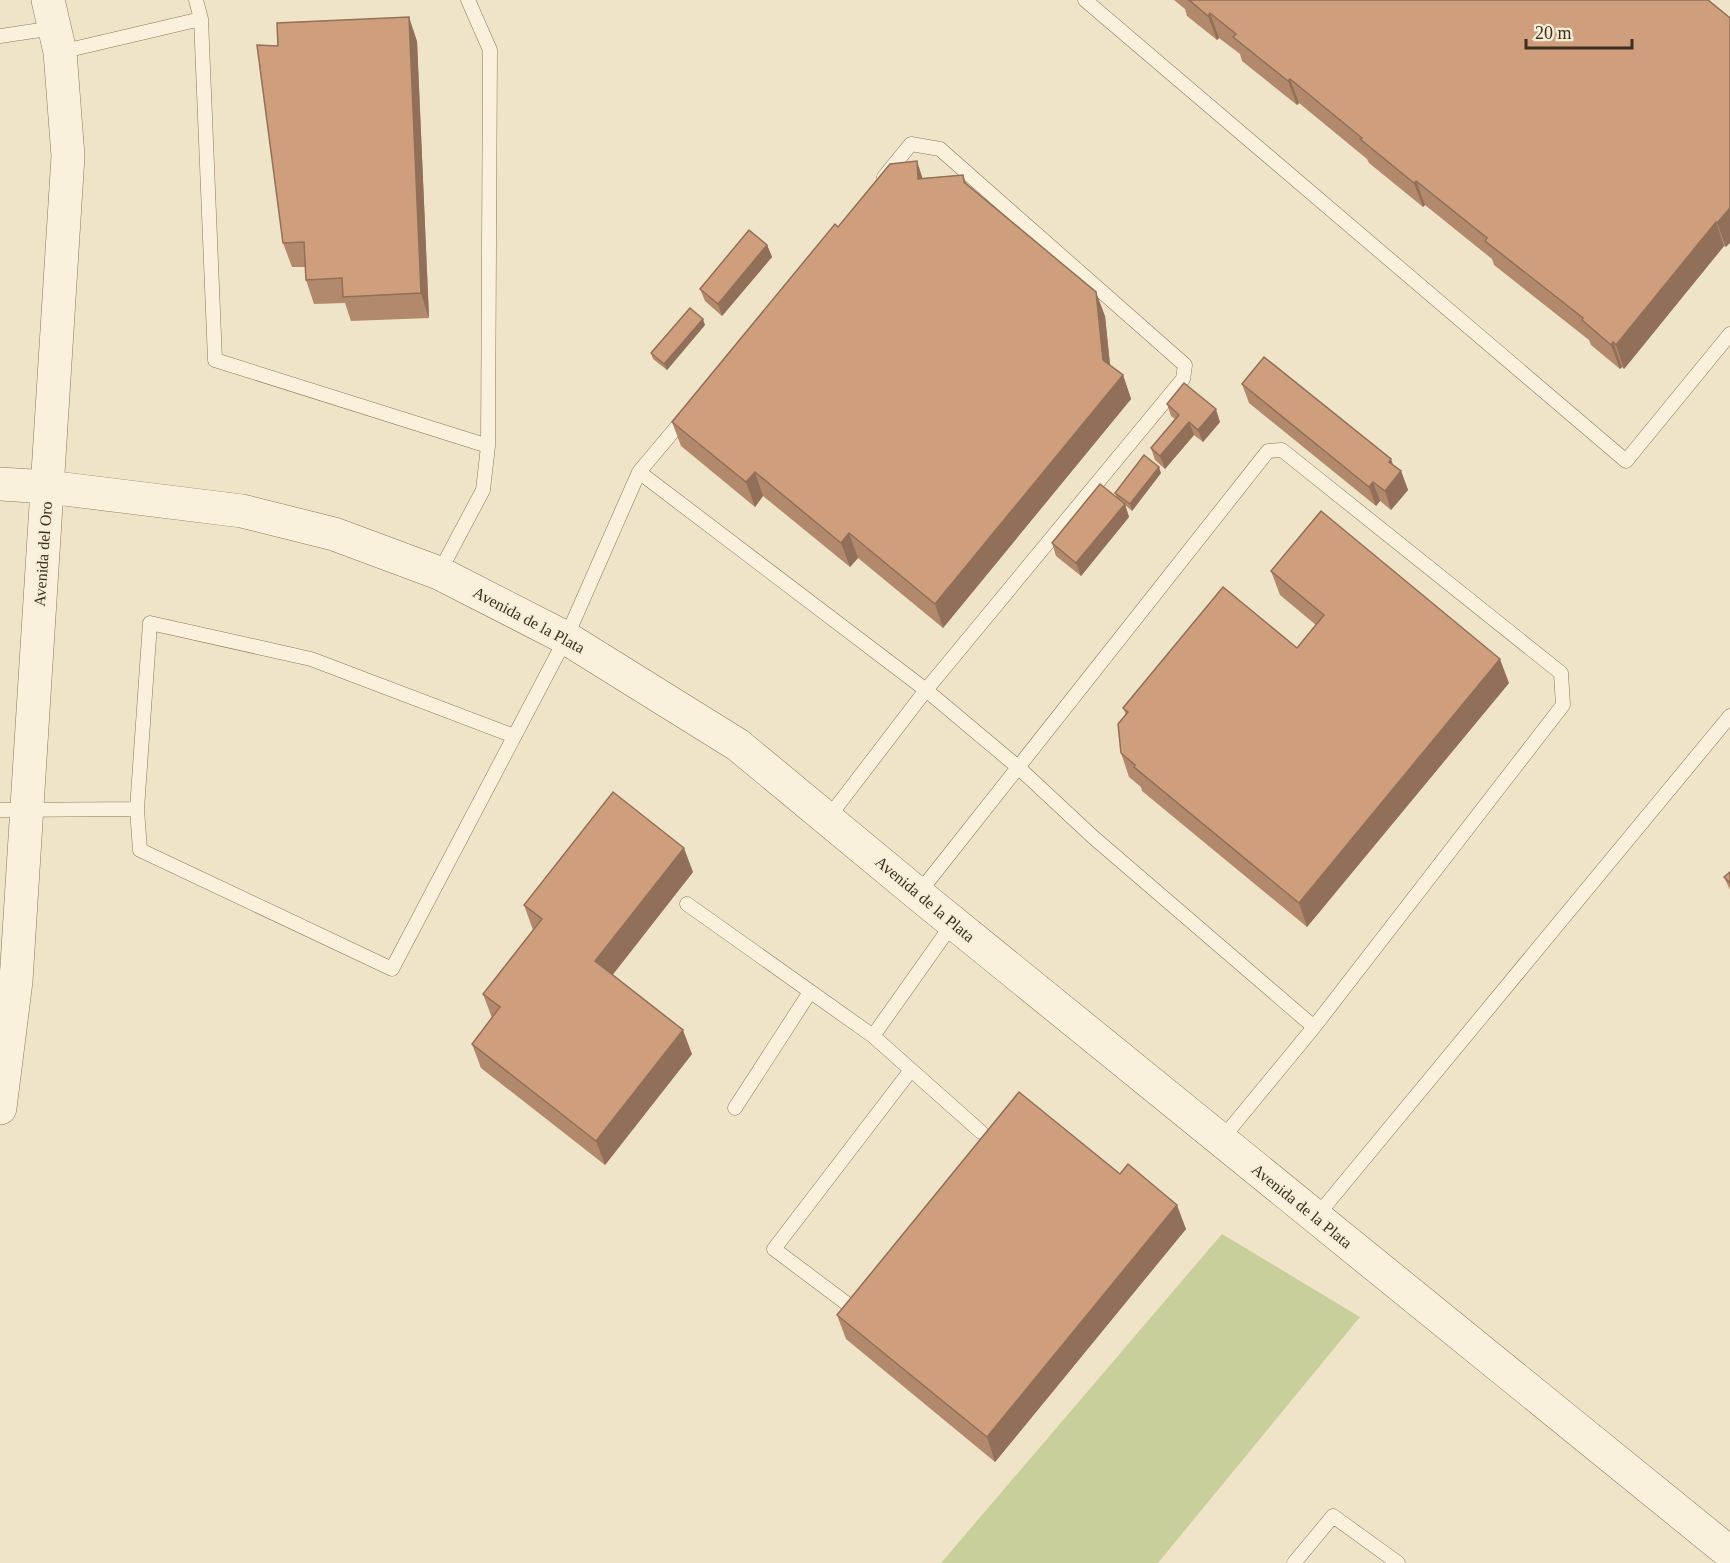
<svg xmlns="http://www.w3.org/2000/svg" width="1730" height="1563" font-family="'Times New Roman',serif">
<rect width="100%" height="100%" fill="#f0e4c8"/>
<path fill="#c9cf9b" d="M 1222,1234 L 1360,1317 L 1158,1563 L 941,1563 Z"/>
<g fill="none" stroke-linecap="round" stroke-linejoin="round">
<defs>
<path id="service" d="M 196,0 L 201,19 L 215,360 L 488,446 L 490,50 L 468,0
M 1085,0 L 1626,461 L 1730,334
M 0,36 L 54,28
M 60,52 L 201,19
M 639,472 L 686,416
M 439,573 L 483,490 L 488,446
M 137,809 L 150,623 L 311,659 L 514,736
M 0,810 L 137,809 L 140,850 L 392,969 L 566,638 L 639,472 L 926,690 L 1019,768 L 1093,837 L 1314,1027 L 1221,1140
M 828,818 L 926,690 L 1183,379 L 1185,365 L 940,149 L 911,144 L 884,177
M 918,894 L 1268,451 L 1282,450 L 1561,673 L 1563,705 L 1314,1027
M 687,904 L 873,1036 L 953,923
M 873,1036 L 981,1132
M 735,1108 L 810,992
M 1316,1217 L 1730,716
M 854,1309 L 774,1249 L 911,1070
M 1294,1563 L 1333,1516 L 1398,1563"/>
<path id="tertiary" d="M 0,484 L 48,487 L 242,511 L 334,534 L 439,573 L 566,638 L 738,745 L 918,894 L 1730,1553
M 0,1108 L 16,981 L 68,156 L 60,52 L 48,0"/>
</defs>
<use href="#service" stroke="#8d765c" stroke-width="15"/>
<use href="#tertiary" stroke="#8d765c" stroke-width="34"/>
<use href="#service" stroke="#faf1dc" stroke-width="14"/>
<use href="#tertiary" stroke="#faf1dc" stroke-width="33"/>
</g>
<path fill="#b2896c" d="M 1174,0 L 1708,0 L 1726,247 L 1724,246 L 1624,369 L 1622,367 L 1620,369 L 1591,345 L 1589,340 L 1494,265 L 1492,259 L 1425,205 L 1423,207 L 1369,163 L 1367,159 L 1299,103 L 1297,105 L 1242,61 L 1240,54 L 1219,38 L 1217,40 L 1187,16 L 1185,9 Z
M 417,41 L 429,318 L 351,321 L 345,303 L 314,304 L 306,280 L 305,267 L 292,267 L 283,243 L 278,46 Z
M 963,175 L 967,185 L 1105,316 L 1110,365 L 1123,375 L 1131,399 L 943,628 L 858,558 L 850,567 L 763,496 L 755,507 L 681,446 L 672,422 L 923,178 Z
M 767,245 L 772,257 L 722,316 L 705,301 L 700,289 Z
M 705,325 L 667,370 L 653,359 L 651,353 Z
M 1242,384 L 1393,465 L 1401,471 L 1408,490 L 1391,510 L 1380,501 L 1376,506 L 1249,403 Z
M 1167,404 L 1220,422 L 1203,442 L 1194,435 L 1165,469 L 1155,460 L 1151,448 L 1175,419 L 1171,416 Z
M 1161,473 L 1132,511 L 1125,505 L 1129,517 L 1081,576 L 1056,556 L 1052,543 L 1117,498 L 1115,493 Z
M 1271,571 L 1509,683 L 1307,927 L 1142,791 L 1141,787 L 1129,777 L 1121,753 L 1126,715 L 1123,708 L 1297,648 L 1316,625 L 1280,595 Z
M 693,872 L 612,975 L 692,1054 L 605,1165 L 481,1068 L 472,1044 L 492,1018 L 483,994 L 533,930 L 524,905 Z
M 1730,872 L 1730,890 L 1724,877 Z
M 1120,1174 L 1186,1229 L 995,1462 L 846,1339 L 837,1315 Z"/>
<path fill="#916f58" d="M 1210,13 L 1219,38 L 1217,40 L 1208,16 Z
M 409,17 L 417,41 L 429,318 L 421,293 Z
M 1290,79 L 1299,103 L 1297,105 L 1288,81 Z
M 917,161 L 925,186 L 918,179 Z
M 1416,181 L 1425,205 L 1423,207 L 1414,183 Z
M 1730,208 L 1730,243 L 1726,247 L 1717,223 Z
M 1716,222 L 1724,246 L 1624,369 L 1616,345 Z
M 767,245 L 772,257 L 722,316 L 718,304 Z
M 1096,292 L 1105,316 L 1112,384 L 1103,360 Z
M 703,319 L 705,325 L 667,370 L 664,364 Z
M 1613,342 L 1622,367 L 1620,369 L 1611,345 Z
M 1123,375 L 1131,399 L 943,628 L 935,604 Z
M 1216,409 L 1220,422 L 1203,442 L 1198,430 Z
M 1189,422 L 1194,435 L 1165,469 L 1160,456 Z
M 1391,459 L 1397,476 L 1401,471 L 1408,490 L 1391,510 L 1385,491 L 1389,462 Z
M 1159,467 L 1161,473 L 1132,511 L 1130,504 Z
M 755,472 L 763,496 L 755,507 L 746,482 Z
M 1373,482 L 1380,501 L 1376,506 L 1369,487 Z
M 1125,504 L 1129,517 L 1081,576 L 1076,563 Z
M 849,533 L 858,558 L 850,567 L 841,543 Z
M 1500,659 L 1509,683 L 1307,927 L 1299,903 Z
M 684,848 L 693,872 L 604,986 L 595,961 Z
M 683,1030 L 692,1054 L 605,1165 L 596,1141 Z
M 1177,1205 L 1186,1229 L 995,1462 L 987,1437 Z"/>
<path fill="#cf9f7d" stroke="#916f58" stroke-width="1.5" d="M 1189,0 L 1708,0 L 1730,18 L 1730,208 L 1717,223 L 1716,222 L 1616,345 L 1613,342 L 1611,345 L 1582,320 L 1583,318 L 1485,241 L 1487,238 L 1416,181 L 1414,183 L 1360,139 L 1362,138 L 1290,79 L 1288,81 L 1233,37 L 1236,34 L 1210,13 L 1208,16 Z
M 409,17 L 421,293 L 343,297 L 342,278 L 306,280 L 304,242 L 283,243 L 257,45 L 278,46 L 277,23 Z
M 917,161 L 918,179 L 963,175 L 964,182 L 1096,292 L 1103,360 L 1123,375 L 935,604 L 849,533 L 841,543 L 755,472 L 746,482 L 672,422 L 835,224 L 838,227 L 890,164 Z
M 749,230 L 767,245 L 718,304 L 700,289 Z
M 690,308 L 703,319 L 664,364 L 651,353 Z
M 1264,357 L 1391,459 L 1389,462 L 1401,471 L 1385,491 L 1373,482 L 1369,487 L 1242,384 Z
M 1184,383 L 1216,409 L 1198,430 L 1189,422 L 1160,456 L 1151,448 L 1179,415 L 1167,404 Z
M 1144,455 L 1159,467 L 1130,504 L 1115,493 Z
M 1100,484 L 1125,504 L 1076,563 L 1052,543 Z
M 1321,511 L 1500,659 L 1299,903 L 1134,767 L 1135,765 L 1121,753 L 1118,724 L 1128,712 L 1123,708 L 1223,587 L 1297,648 L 1324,615 L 1271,571 Z
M 613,792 L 684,848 L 595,961 L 683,1030 L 596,1141 L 472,1044 L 500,1007 L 483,994 L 542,919 L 524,905 Z
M 1730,872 L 1730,883 L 1724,877 Z
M 1019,1092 L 1120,1174 L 1128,1164 L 1177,1205 L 987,1437 L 837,1315 Z"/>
<g text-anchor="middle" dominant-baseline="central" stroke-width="4.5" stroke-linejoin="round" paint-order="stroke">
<g font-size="16" fill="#3d2e20" stroke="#f7eed8">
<text transform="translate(43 554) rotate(-86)">Avenida del Oro</text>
<text transform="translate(529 620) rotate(28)">Avenida de la Plata</text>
<text transform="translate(925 899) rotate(40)">Avenida de la Plata</text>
<text transform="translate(1302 1206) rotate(39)">Avenida de la Plata</text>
</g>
</g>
<path d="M1526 39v9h106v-9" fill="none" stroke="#3d2e20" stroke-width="3"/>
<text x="1535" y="39" font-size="18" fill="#3d2e20" stroke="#f7eed8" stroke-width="4.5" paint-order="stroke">20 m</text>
</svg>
